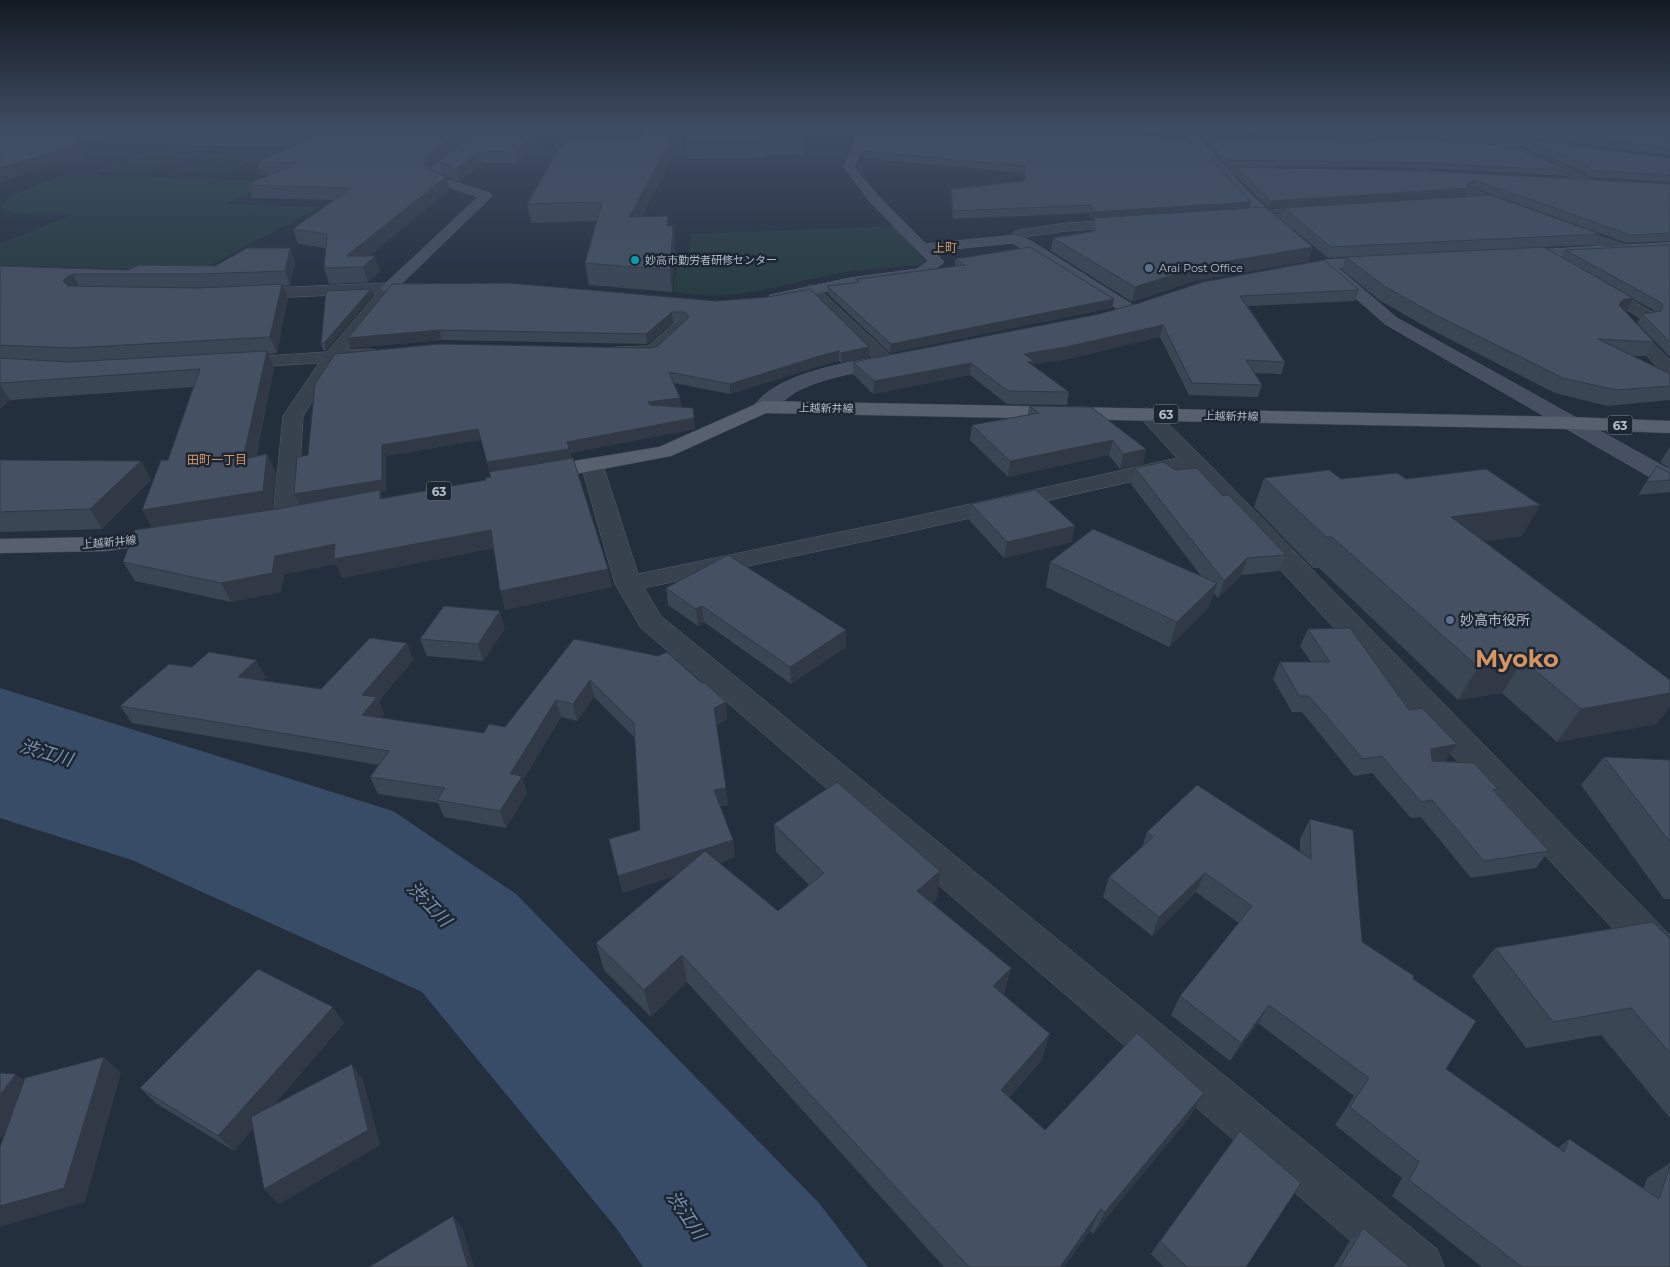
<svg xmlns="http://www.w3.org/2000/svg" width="1670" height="1267" font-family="Montserrat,'Noto Sans JP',sans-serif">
<rect width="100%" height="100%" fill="#242f3e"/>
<path fill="#263c3f" d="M 144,153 L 194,154 L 181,159 L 130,158 Z
M 214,154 L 265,156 L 253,161 L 201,159 Z
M 127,159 L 178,160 L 164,166 L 112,164 Z
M 198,160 L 250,162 L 237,167 L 184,166 Z
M 109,165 L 161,166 L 147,172 L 94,171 Z
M 182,167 L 235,168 L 222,174 L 168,172 Z
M 65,174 L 276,181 L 226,204 L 320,207 L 200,271 L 0,265 L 0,244 L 73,215 L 13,213 L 2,209 L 8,197 Z
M 894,226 L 925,261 L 918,265 C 890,268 858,269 830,275 C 776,286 728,304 672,291 L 678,266 L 689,266 L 690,234 Z"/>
<path fill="#394c67" d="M 0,688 L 393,811 L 516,894 L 819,1203 L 868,1267 L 643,1267 L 617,1229 L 422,992 L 132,860 L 0,818 Z"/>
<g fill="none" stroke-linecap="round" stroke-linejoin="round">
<defs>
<path id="street" d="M 1353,129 L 1367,129 L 1389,139 L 1415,156 L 1429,171 L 1516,207 L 1518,210 L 1512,214 L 1508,213 L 1421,175 L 1407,160 L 1383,143 Z
M 1192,135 L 1243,136 L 1248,139 L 1243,142 L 1189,140 L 1189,136 Z
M 1530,139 L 1563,143 L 1568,146 C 1563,150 1520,145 1509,145 L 1557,162 L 1593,181 L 1595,183 L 1593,185 L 1585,185 L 1550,166 L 1496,148 L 1451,146 L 1446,143 L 1451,140 L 1486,142 Z
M 1221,166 L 1274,167 L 1279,170 L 1274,173 L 1217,171 L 1216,169 L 1217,167 Z
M 1319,207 L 1325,211 L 1323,214 L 1237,221 L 1231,217 L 1237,213 Z
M 1129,220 L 1135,224 L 1134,227 L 1066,231 L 1024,237 L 1015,243 L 1008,239 L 1015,231 L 1020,230 L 1066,223 Z
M 1562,224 L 1632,247 L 1634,250 L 1627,254 L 1622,253 L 1557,231 L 1556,228 Z
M 1598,281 L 1654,313 L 1656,316 L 1654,319 L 1642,319 L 1593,289 L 1590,286 L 1593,283 Z
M 389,283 L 394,285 L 397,288 L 347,350 L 370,349 L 376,350 L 379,354 L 376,358 L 338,361 L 303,416 L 297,518 L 293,523 L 285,525 L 277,523 L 273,518 L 283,416 L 319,363 L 234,368 L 228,367 L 225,363 L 228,359 L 234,358 L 327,352 L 377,293 L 249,299 L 244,297 L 241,294 L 244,291 L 249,289 Z
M 812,285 L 817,287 L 892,357 L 895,361 L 892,365 L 886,366 L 880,365 L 807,293 L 804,290 L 807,287 Z
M 1624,317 L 1630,319 L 1670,360 L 1670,375 L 1664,374 L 1618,325 L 1616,322 L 1618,319 Z
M 680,321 L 686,323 L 688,326 L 658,355 L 652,356 L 615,355 L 612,351 L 615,347 L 648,346 L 674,323 Z
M 1147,408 L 1154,410 L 1201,456 L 1670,935 L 1670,980 L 1656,975 L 1187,469 L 908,532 L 644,588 L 661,616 L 1437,1249 L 1444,1267 L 1381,1267 L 641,628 L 615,584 L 581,465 L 584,460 L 592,459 L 600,460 L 603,465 L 638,574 L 908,518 L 1177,458 L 1137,414 L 1140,410 Z"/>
<path id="secondary" d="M 485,129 L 497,129 L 442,170 L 440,175 L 448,180 L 490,193 L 492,196 L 394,291 L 384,291 L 381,288 L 384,285 L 478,197 L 440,184 L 428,176 L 433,166 Z
M 860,129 L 870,129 L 854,167 L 879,197 L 926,244 L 1015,235 L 1031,241 L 1136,307 L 1138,310 L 1136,313 L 1124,313 L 1013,243 L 934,251 L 944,262 L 926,276 L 921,277 L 850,286 L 775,303 L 770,301 L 767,298 L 770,295 L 850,278 L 917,269 L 928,261 L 871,203 L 844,167 Z
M 1180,129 L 1190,129 L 1254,198 L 1291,228 L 1293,231 L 1291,234 L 1281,234 L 1246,204 Z
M 1670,243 L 1670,251 L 1517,259 L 1510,255 L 1517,251 Z
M 1381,257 L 1386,258 L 1388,261 L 1386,264 L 1338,268 L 1397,318 L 1670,470 L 1670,486 L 1662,484 L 1385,324 L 1323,269 L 1292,274 L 1287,273 L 1285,270 L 1287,267 L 1326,260 Z
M 890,355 L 896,356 L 899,360 L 896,364 C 864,372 830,375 799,390 C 785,397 773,415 756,411 L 753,407 C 777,372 851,362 890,355 Z"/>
<path id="primary" d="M 763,401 L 1569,417 L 1670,421 L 1670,433 L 1569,429 L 766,413 L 671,456 L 538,481 L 530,479 L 527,474 L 530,469 L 538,467 L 659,447 Z
M 168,529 L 176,531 L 180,536 L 176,541 L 105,551 L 0,553 L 0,539 L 105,537 Z"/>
</defs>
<use href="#street" stroke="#565f6c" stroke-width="1"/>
<use href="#secondary" stroke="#565f6c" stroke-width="1"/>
<use href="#primary" stroke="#414a57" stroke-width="1"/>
<use href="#street" fill="#38414e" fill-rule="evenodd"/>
<use href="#secondary" fill="#465061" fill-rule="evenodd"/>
<use href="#primary" fill="#56606e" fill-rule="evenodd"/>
</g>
<path fill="#3b4654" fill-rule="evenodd" d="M 0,129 L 552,129 L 518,163 L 482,163 L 459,182 L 442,174 L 439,162 L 478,132 L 432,164 L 430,169 L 436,173 L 446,177 L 450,189 L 369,256 L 380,271 L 368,282 L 329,284 L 324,268 L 326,248 L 298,244 L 293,229 L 334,200 L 252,198 L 247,185 L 272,174 L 261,174 L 257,162 L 291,147 L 80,142 L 82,157 Z
M 692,129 L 803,139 L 804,154 L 765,155 L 765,158 L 687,159 L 686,143 Z
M 869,129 L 1250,208 L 1309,261 L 1197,280 L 1132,302 L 1051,251 L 1053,238 L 1092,232 L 1093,219 L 1090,220 L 1090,213 L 953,219 L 951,196 L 951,189 L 1024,181 L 1024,173 L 862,158 L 862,146 Z
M 1111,129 L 1185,129 L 1185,130 L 1183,136 Z
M 1192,129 L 1670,129 L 1670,155 L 1530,137 L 1486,140 L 1420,136 L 1196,133 Z
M 1207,138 L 1568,170 L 1566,176 L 1425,168 L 1226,165 L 1206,143 Z
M 681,140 L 642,216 L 669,226 L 673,226 L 675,247 L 672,292 L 589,285 L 585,263 L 597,221 L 531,223 L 527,204 Z
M 1525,140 L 1670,158 L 1670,182 L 1587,177 L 1585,172 L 1523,147 Z
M 1236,167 L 1670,184 L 1670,241 L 1627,243 L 1472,187 L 1468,189 L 1466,196 L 1269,208 L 1234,174 Z
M 1284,208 L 1600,234 L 1595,245 L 1544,247 L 1561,257 L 1565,250 L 1670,245 L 1670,357 L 1637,323 L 1642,314 L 1655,311 L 1633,299 L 1625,312 L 1654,342 L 1645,356 L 1633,356 L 1670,374 L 1670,400 L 1607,406 L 1555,393 L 1428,328 L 1379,300 L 1342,270 L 1346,257 L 1328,258 L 1281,219 Z
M 955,259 L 1112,308 L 890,353 L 828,294 L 827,286 L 857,282 L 857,279 L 955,266 Z
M 295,263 L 290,285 L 283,286 L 288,299 L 277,353 L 268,354 L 274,368 L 256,457 L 267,454 L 276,473 L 272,510 L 299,505 L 294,494 L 308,455 L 651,348 L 658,346 L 684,321 L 673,322 L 647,344 L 442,340 L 351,348 L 348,338 L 716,301 L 869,357 L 841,363 L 839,361 L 819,366 L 730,394 L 674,383 L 680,398 L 681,407 L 693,408 L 695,429 L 570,453 L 612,587 L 505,610 L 493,548 L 342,578 L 336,564 L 284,574 L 281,592 L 231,602 L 135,581 L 123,562 L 152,527 L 168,460 L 193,387 L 10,400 L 0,409 L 0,266 L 128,270 ZM 481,440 L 491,477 L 486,480 L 383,498 L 380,492 L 386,491 L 386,456 Z
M 1203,282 L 1359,290 L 1355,301 L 1248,306 L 1285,362 L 1281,374 L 1255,373 L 1262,385 L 1258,397 L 1189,395 L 1160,337 L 1064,360 L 1033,364 L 1033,365 L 1069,392 L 1067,405 L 1007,404 L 970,375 L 873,394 L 853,374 L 853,362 L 1099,314 L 1139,303 Z
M 371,289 L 373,295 L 326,350 L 323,350 L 321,344 Z
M 1029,406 L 1146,449 L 1143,464 L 1120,469 L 1109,455 L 1008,477 L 970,440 L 972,425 L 1028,415 Z
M 1670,447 L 1670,469 L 1660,462 Z
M 0,460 L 141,461 L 151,480 L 102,529 L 0,532 Z
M 1135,468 L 1175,470 L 1223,496 L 1286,555 L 1279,571 L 1242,575 L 1218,598 L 1214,593 L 1209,607 L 1169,647 L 1046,587 L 1050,562 L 1201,576 L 1131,484 Z
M 1670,473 L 1670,492 L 1638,495 L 1646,482 Z
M 1264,478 L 1341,479 L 1406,479 L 1540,505 L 1522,536 L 1484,541 L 1657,724 L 1557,742 L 1502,693 L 1458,700 L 1319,568 L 1313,568 L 1254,507 Z
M 971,504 L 1072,542 L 1004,558 L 969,520 Z
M 666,588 L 846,630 L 846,647 L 791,684 L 704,622 L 698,626 L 668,605 Z
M 505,628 L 483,661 L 427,656 L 420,639 Z
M 1308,629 L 1446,760 L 1441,762 L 1498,789 L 1496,793 L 1549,851 L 1536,868 L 1471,878 L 1421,817 L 1411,818 L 1372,773 L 1354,776 L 1302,712 L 1292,712 L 1273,679 L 1280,662 L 1311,662 L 1300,646 Z
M 574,639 L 702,683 L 726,702 L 727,719 L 717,725 L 728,805 L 720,806 L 733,840 L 735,857 L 719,863 L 778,911 L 809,885 L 776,852 L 774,824 L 940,871 L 937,898 L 932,903 L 1011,968 L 1004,995 L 1042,1060 L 1009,1098 L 1045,1130 L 1189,1118 L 1093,1234 L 1090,1231 L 1064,1267 L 944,1267 L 687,982 L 651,1017 L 604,970 L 596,943 L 675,876 L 623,893 L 609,839 L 640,830 L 635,738 L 594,697 L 577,721 L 561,717 L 523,780 L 527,793 L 506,828 L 444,817 L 438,803 L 378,794 L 370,777 L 379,765 L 132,723 L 120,706 L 192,667 L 266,677 L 262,680 L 321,689 L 407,643 L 413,660 L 379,701 L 384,714 L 381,718 L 484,733 L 505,727 Z
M 1604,757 L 1670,760 L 1670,899 L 1664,899 L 1581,785 Z
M 1310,819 L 1362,942 L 1413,979 L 1446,1069 L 1558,1148 L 1569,1139 L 1643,1189 L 1647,1178 L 1670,1163 L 1670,1267 L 1482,1267 L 1392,1196 L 1402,1178 L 1335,1125 L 1354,1096 L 1258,1023 L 1230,1061 L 1171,1015 L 1180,996 L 1239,923 L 1196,892 L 1152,936 L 1103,897 L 1109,877 L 1142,847 L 1147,832 L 1300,852 L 1300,839 Z
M 1670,939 L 1670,1118 L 1601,1035 L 1526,1048 L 1472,976 L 1495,948 Z
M 333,1007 L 344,1023 L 273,1106 L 363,1080 L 380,1145 L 279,1204 L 264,1189 L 253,1128 L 234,1151 L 157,1104 L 140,1088 Z
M 1363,1228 L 1410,1267 L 1334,1267 L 1349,1242 Z
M 1160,1241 L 1246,1267 L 1164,1267 L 1151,1254 Z"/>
<path fill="#303945" d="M 0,129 L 30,129 L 0,141 Z
M 464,129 L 482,129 L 432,164 L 426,176 L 423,164 L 429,153 Z
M 539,129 L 552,129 L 518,163 L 516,151 Z
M 677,129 L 680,129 L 681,140 L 632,237 L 629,217 Z
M 75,131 L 80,142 L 82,157 L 0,182 L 0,168 Z
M 1533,131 L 1530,137 L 1486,140 L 1489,134 Z
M 479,152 L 482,163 L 459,182 L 456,169 Z
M 446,177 L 450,189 L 356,267 L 346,256 Z
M 1475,180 L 1472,187 L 1468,189 L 1466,196 L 1269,208 L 1271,201 L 1466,185 Z
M 1251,202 L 1249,209 L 1090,220 L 1092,212 Z
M 673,226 L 675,247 L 672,292 L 670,270 Z
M 1313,247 L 1309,261 L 1197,280 L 1132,302 L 1135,287 L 1200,266 Z
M 290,248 L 295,263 L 290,285 L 285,271 Z
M 375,256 L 380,271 L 368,282 L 363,267 Z
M 73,274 L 81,289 L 71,296 L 63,281 L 67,277 Z
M 282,284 L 288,299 L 277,353 L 270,337 Z
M 371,289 L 373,295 L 326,350 L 324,343 Z
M 1633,298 L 1626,312 L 1615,314 L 1619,305 L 1622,300 Z
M 1114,299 L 1112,308 L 890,353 L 891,344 Z
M 672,312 L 673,322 L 647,344 L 646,334 Z
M 1163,325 L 1160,337 L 1064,360 L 1033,364 L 1032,374 L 1024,354 Z
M 439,330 L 442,340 L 351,348 L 348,338 Z
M 869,347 L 869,357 L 841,363 L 841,353 Z
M 267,351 L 274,368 L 251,478 L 243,459 Z
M 839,351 L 839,361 L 819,366 L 730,394 L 730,384 L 819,356 Z
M 971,363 L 970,375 L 873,394 L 874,381 Z
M 0,384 L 10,400 L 0,409 Z
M 680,398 L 682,408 L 649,413 L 648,402 Z
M 693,408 L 695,429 L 570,453 L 571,460 L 490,474 L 487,462 Z
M 478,429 L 481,440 L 386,456 L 386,491 L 380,492 L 386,508 L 300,506 L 294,494 L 382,445 Z
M 1113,440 L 1109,455 L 1008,477 L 1010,461 Z
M 1146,449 L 1143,464 L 1120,469 L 1123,454 Z
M 267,454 L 276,473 L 272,511 L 153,529 L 142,510 Z
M 141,461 L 151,480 L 102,529 L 90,509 Z
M 1540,505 L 1522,536 L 1436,548 L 1451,517 Z
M 1075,526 L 1072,542 L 1004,558 L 1007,542 Z
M 491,530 L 496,548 L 342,578 L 336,564 L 284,574 L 281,592 L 231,602 L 221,583 L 275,556 L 335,544 Z
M 1247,558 L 1242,575 L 1218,598 L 1224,581 Z
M 608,569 L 612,587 L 505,610 L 500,591 Z
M 1217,583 L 1209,607 L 1169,647 L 1177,622 Z
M 702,606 L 704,622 L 698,626 L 696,609 Z
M 500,611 L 505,628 L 483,661 L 478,644 Z
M 846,630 L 846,647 L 791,684 L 790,667 Z
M 407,643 L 413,660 L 379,701 L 384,714 L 370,732 L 362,715 L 362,695 Z
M 256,660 L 266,677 L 248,694 L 238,677 Z
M 1523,660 L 1502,693 L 1458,700 L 1478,667 Z
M 590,680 L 594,697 L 577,721 L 573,704 Z
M 1670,693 L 1670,707 L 1657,724 L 1557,742 L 1581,709 Z
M 556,700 L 561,717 L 523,780 L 527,793 L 506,828 L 500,811 L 510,774 Z
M 726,702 L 727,719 L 716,725 L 714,708 Z
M 1457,744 L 1446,760 L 1421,766 L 1431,749 Z
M 726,788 L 728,805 L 716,807 L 714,790 Z
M 733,840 L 735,857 L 623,893 L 618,876 Z
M 940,871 L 937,898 L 915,919 L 917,891 Z
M 1205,873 L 1196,892 L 1152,936 L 1159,917 Z
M 682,955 L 687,982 L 651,1017 L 644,990 Z
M 1011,968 L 1004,995 L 993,986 Z
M 1269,1005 L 1258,1023 L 1230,1061 L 1241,1043 Z
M 333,1007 L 344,1023 L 234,1151 L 218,1136 Z
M 1050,1034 L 1042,1060 L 994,1115 L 1001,1090 Z
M 104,1057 L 121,1073 L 85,1202 L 0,1227 L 0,1206 Z
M 352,1064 L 363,1080 L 380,1145 L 279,1204 L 264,1189 Z
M 16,1074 L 36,1090 L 0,1139 L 0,1095 Z
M 1204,1093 L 1189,1118 L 1093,1234 L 1105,1212 Z
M 1101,1209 L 1090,1231 L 1064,1267 L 1060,1267 Z
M 453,1216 L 463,1229 L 474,1267 L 468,1267 Z"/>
<path fill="#455162" stroke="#303945" d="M 21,129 L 464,129 L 429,153 L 423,164 L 436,173 L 446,177 L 346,256 L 375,256 L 363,267 L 324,268 L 327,234 L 293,229 L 351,188 L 247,185 L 296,163 L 257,162 L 315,136 L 75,131 L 76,145 L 0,168 L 0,137 Z
M 482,129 L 539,129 L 516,151 L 479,152 L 456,169 L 439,162 L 441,159 Z
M 645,129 L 677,129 L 629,217 L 668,216 L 667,226 L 673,226 L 670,270 L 585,263 L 602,202 L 527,204 L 563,142 L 640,141 Z
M 692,129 L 802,129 L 803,139 L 764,139 L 764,142 L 686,143 Z
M 869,129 L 1072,129 L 1194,140 L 1251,202 L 1092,212 L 1091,205 L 953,211 L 951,189 L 1025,181 L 1025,166 L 862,151 L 862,146 Z
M 1368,129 L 1670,129 L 1670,148 L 1533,131 L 1489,134 L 1422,130 Z
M 1207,138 L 1422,141 L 1498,145 L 1527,153 L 1568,170 L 1427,163 L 1227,160 Z
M 1525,140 L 1670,158 L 1670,175 L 1591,170 L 1588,165 Z
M 1236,167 L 1428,171 L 1670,184 L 1670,233 L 1631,235 L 1475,180 L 1466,185 L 1469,188 L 1271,201 Z
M 1491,195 L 1600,234 L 1331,247 L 1284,208 Z
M 1265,207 L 1313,247 L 1200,266 L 1135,287 L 1053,238 L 1095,231 L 1094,218 Z
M 1670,245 L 1670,342 L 1642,314 L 1661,311 L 1663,306 L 1660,302 L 1565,250 Z
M 1030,247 L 1114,299 L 891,344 L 827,286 L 859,282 L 857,279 L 965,265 L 955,259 Z
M 1544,247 L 1633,298 L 1622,300 L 1619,305 L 1654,342 L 1598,339 L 1670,374 L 1670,386 L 1616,390 L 1563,378 L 1434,314 L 1384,286 L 1346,257 Z
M 247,248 L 290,248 L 285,271 L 199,274 L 73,274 L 67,277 L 63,281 L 68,286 L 199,288 L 282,284 L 270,337 L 71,348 L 0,345 L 0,266 L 128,270 L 139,265 L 215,266 Z
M 1324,260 L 1359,290 L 1240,296 L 1285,362 L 1246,360 L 1262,385 L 1192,383 L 1163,325 L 1066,347 L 1024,354 L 1034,361 L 1028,362 L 1069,392 L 1008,391 L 971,363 L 874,381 L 853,362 L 1099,314 L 1139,303 L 1203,282 Z
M 509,283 L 716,301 L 768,297 L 810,289 L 869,347 L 841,353 L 839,351 L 819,356 L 730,384 L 669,372 L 680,398 L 648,402 L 650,405 L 693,408 L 694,418 L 567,442 L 569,449 L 487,462 L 478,429 L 382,445 L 382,480 L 294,494 L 297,457 L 308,455 L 315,384 L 335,354 L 439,344 L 651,348 L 658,346 L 689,317 L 685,312 L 672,312 L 646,334 L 439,330 L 348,338 L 392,284 Z
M 371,289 L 324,343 L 321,344 L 326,291 Z
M 267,351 L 243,459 L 267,454 L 263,491 L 142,510 L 161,460 L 168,460 L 200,369 L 0,383 L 0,358 L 70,362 Z
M 1029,406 L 1091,407 L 1146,449 L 1123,454 L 1113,440 L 1010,461 L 972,425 L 1039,413 Z
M 573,458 L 608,569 L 500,591 L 491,530 L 334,559 L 335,544 L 275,556 L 272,573 L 221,583 L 123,562 L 135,530 L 277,509 L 380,490 L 380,499 L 486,480 L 485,478 L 491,477 L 489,472 Z
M 0,460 L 141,461 L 90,509 L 0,512 Z
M 1164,462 L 1175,470 L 1197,468 L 1223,496 L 1229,495 L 1286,555 L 1247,558 L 1224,581 L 1135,468 Z
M 1657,466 L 1670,473 L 1670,480 L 1646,482 Z
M 1486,469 L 1540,505 L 1451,517 L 1670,680 L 1670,693 L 1581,709 L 1523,660 L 1478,667 L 1332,537 L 1326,537 L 1264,478 L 1329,470 L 1341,479 L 1397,473 L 1406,479 Z
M 1036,490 L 1075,526 L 1007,542 L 971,504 Z
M 1093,529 L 1217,583 L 1177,622 L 1050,562 Z
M 728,555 L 846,630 L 790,667 L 702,606 L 696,609 L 666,588 Z
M 444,606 L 500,611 L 478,644 L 420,639 Z
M 1350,628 L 1409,710 L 1422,708 L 1457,744 L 1431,749 L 1432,761 L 1474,763 L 1498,789 L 1493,790 L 1549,851 L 1484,861 L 1432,800 L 1421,802 L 1382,756 L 1363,759 L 1309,696 L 1299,696 L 1280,662 L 1330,662 L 1308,629 Z
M 370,638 L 407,643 L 362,695 L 377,697 L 362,715 L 484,733 L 489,724 L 505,727 L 574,639 L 658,656 L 667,652 L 702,683 L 704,682 L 726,702 L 714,708 L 726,788 L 714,790 L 733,840 L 618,876 L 609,839 L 640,830 L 634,723 L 590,680 L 573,704 L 556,700 L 510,774 L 522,776 L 500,811 L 437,800 L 445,788 L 370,777 L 389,751 L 120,706 L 169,664 L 192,667 L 209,652 L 256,660 L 238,677 L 321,689 Z
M 1604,757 L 1670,760 L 1670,842 Z
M 837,782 L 940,871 L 917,891 L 1011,968 L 993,986 L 1050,1034 L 1001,1090 L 1045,1130 L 1137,1033 L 1204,1093 L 1105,1212 L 1101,1209 L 1060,1267 L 969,1267 L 682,955 L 644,990 L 596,943 L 705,851 L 778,911 L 824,873 L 774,824 Z
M 1197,785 L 1311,859 L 1310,819 L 1353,830 L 1362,942 L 1414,976 L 1413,979 L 1476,1021 L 1446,1069 L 1564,1152 L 1569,1139 L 1659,1199 L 1670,1166 L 1670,1267 L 1522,1267 L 1409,1180 L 1419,1162 L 1350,1107 L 1369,1078 L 1269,1005 L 1241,1043 L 1180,996 L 1252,906 L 1205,873 L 1159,917 L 1109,877 L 1153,837 L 1147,832 Z
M 1653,922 L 1670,939 L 1670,1053 L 1631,1008 L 1553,1022 L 1495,948 Z
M 258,969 L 333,1007 L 218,1136 L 140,1088 Z
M 104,1057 L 64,1188 L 0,1206 L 0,1147 L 25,1078 Z
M 352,1064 L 368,1130 L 264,1189 L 251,1117 Z
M 0,1073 L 16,1074 L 0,1095 Z
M 1240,1131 L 1301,1183 L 1246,1267 L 1187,1267 L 1160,1241 Z
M 453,1216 L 468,1267 L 369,1267 Z
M 1363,1228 L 1410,1267 L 1340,1267 Z"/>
<linearGradient id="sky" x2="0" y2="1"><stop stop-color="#141a22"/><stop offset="0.42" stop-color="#3f4d63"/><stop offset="1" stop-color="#3f4d63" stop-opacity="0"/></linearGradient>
<rect width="1670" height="307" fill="url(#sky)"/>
<circle fill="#0f9aa8" stroke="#1d2633" stroke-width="2" cx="635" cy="260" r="5"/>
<g fill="#5c6f8a" stroke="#1d2633" stroke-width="2">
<circle cx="1149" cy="268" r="5"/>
<circle cx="1450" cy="620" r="5"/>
</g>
<g text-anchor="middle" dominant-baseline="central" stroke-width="5" stroke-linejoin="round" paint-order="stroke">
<g font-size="11" fill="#b4bcc9" stroke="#1d2633" text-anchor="start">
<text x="645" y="260">妙高市勤労者研修センター</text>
<text x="1159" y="268">Arai Post Office</text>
</g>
<g font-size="11" fill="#b4bcc9" stroke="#1d2633">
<text transform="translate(826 408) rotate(1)">上越新井線</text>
<text transform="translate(1231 416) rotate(1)">上越新井線</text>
<text transform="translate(109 542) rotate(-5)">上越新井線</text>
</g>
<g font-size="12" fill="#d59563" stroke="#1d2633">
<text x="945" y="247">上町</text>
<text x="217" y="459">田町一丁目</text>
</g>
<g fill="#1d2633" stroke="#878f9c" stroke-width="1">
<rect x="1153.5" y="404.5" width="25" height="19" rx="4"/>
<rect x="1607.5" y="415.5" width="25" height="19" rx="4"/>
<rect x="426.5" y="481.5" width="25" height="19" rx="4"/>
</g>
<g font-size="12" font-weight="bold" fill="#b4bcc9">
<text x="1166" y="414">63</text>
<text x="1620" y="425">63</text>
<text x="439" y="491">63</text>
</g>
<g font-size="14" fill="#b4bcc9" stroke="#1d2633" text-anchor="start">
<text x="1460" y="620">妙高市役所</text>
</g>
<g font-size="18" font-style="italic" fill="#7c92b1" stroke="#1d2633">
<text transform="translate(46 753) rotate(16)">渋江川</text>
<text transform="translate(429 904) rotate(46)">渋江川</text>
<text transform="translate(686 1215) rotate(56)">渋江川</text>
</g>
<g font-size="24" font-weight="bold" fill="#d59563" stroke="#1d2633">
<text x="1517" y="658">Myoko</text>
</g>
</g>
</svg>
